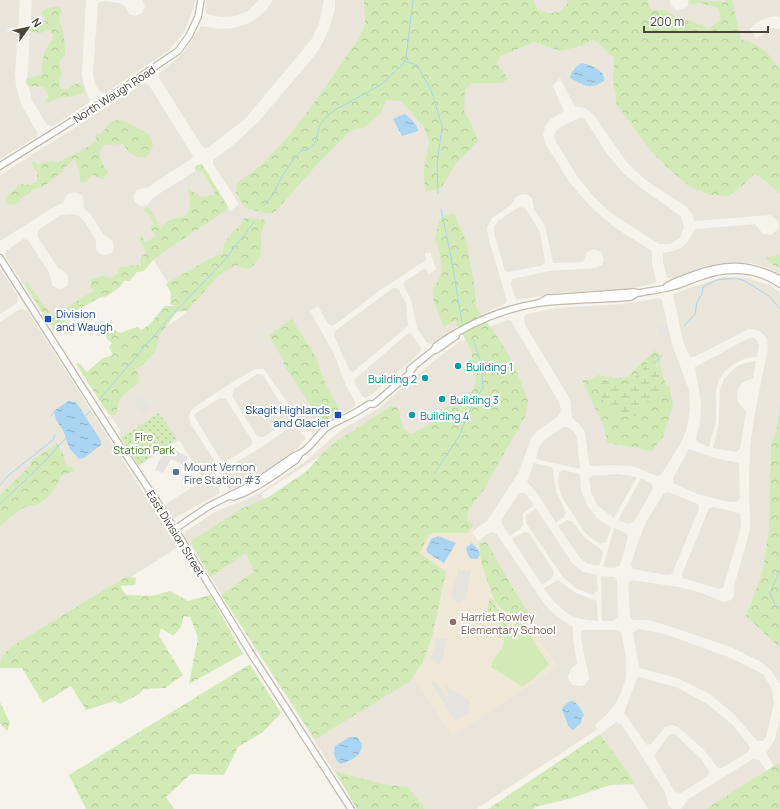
<svg xmlns="http://www.w3.org/2000/svg" width="780" height="809" font-family="Manrope,sans-serif">
<defs>
<pattern id="forest-crowns" width="20" height="18" patternUnits="userSpaceOnUse"><rect width="20" height="18" fill="#d2eab5"/><path d="M2 6a3 3 0 1 1 6 0M12 15a3 3 0 1 1 6 0" fill="none" stroke="#b6ca9c"/></pattern>
<pattern id="wetland-marsh" width="20" height="14" patternUnits="userSpaceOnUse"><rect width="20" height="14" fill="#d2eab5"/><path d="M1 5h8M5 5V1M11 12h8M15 12V8" fill="none" stroke="#b6ca9c"/></pattern>
<pattern id="park-dots" width="8" height="8" patternUnits="userSpaceOnUse"><rect width="8" height="8" fill="#d2eab5"/><path d="M2 2h.1M6 6h.1" fill="none" stroke="#b6ca9c" stroke-width="1.8" stroke-linecap="round"/></pattern>
<pattern id="water-ripples" width="26" height="14" patternUnits="userSpaceOnUse"><rect width="26" height="14" fill="#a9d4f2"/><path d="M2 4q2-2 4 0t4 0M15 11q2-2 4 0t4 0" fill="none" stroke="#8caec5"/></pattern>
</defs>
<rect width="100%" height="100%" fill="#f6f3ec"/>
<path fill="#eae5da" fill-rule="evenodd" d="M 0,0 L 20,0 L 15,74 L 16,86 L 21,104 L 38,134 L 36,137 L 0,159 Z
M 32,0 L 84,0 L 86,1 L 82,75 L 84,85 L 90,102 L 53,126 L 47,125 L 32,100 L 27,83 Z
M 142,0 L 195,0 L 194,6 L 185,31 L 168,51 L 105,93 L 100,92 L 95,84 L 93,73 L 98,3 L 103,1 L 120,3 L 125,6 L 129,14 L 135,16 L 142,13 L 145,7 Z
M 206,0 L 259,0 L 248,11 L 235,16 L 220,17 L 207,14 L 205,10 Z
M 273,0 L 324,0 L 319,24 L 311,40 L 245,119 L 209,147 L 205,148 L 202,146 L 159,78 L 159,73 L 183,53 L 201,26 L 220,29 L 232,28 L 247,24 L 259,17 L 267,9 Z
M 335,0 L 670,0 L 671,6 L 677,10 L 683,9 L 688,5 L 688,0 L 780,0 L 780,18 L 777,16 L 769,17 L 756,23 L 750,29 L 756,38 L 763,35 L 772,28 L 780,29 L 780,274 L 768,268 L 751,263 L 720,263 L 670,279 L 667,277 L 663,262 L 663,253 L 674,251 L 682,247 L 688,241 L 695,229 L 755,224 L 763,234 L 771,235 L 778,229 L 779,225 L 777,220 L 770,215 L 694,221 L 693,216 L 687,207 L 648,182 L 628,164 L 593,114 L 585,108 L 575,107 L 560,78 L 553,86 L 564,111 L 551,119 L 546,125 L 543,134 L 545,143 L 570,183 L 590,206 L 614,227 L 652,251 L 652,263 L 656,280 L 655,283 L 630,289 L 561,293 L 516,300 L 511,284 L 512,279 L 549,271 L 596,268 L 602,265 L 604,259 L 601,252 L 594,249 L 587,252 L 583,262 L 553,263 L 545,226 L 534,209 L 532,198 L 528,195 L 522,194 L 516,197 L 511,205 L 492,218 L 487,228 L 488,236 L 507,301 L 505,304 L 467,321 L 431,344 L 427,343 L 417,328 L 411,300 L 403,284 L 405,281 L 425,268 L 429,274 L 436,269 L 430,252 L 425,254 L 426,260 L 376,293 L 343,319 L 332,326 L 328,324 L 318,306 L 310,311 L 334,354 L 345,383 L 356,404 L 354,407 L 328,421 L 313,433 L 300,421 L 264,369 L 255,369 L 228,385 L 192,409 L 189,416 L 190,423 L 216,463 L 215,477 L 220,493 L 173,519 L 164,505 L 204,480 L 179,440 L 139,466 L 119,434 L 121,432 L 86,378 L 187,313 L 153,259 L 50,326 L 5,256 L 6,251 L 23,239 L 28,240 L 50,274 L 52,285 L 56,288 L 61,289 L 68,285 L 68,276 L 65,272 L 58,268 L 37,236 L 38,230 L 61,215 L 72,214 L 79,216 L 84,221 L 96,240 L 96,249 L 100,254 L 106,255 L 112,253 L 114,247 L 113,241 L 104,235 L 91,215 L 84,208 L 83,196 L 75,192 L 68,194 L 63,203 L 54,207 L 0,241 L 0,175 L 145,83 L 149,85 L 193,156 L 191,159 L 148,187 L 137,190 L 133,196 L 135,202 L 140,206 L 147,205 L 154,197 L 200,168 L 204,170 L 230,211 L 239,204 L 213,164 L 213,160 L 238,141 L 259,121 L 310,61 L 321,46 L 329,29 L 335,9 Z
M 579,118 L 584,118 L 608,155 L 623,173 L 641,188 L 681,216 L 684,227 L 680,238 L 670,244 L 659,244 L 611,213 L 593,196 L 577,176 L 556,142 L 554,136 L 556,131 L 560,127 Z
M 519,207 L 525,208 L 540,232 L 545,262 L 541,266 L 508,272 L 505,271 L 494,233 L 494,227 L 498,221 Z
M 0,269 L 18,297 L 17,303 L 0,314 Z
M 724,277 L 748,278 L 771,286 L 780,292 L 780,684 L 771,670 L 761,662 L 731,647 L 666,625 L 648,620 L 633,620 L 630,617 L 628,584 L 632,580 L 679,587 L 702,593 L 723,602 L 731,600 L 734,595 L 734,586 L 750,530 L 749,478 L 750,447 L 755,412 L 768,348 L 767,339 L 760,331 L 749,329 L 702,353 L 693,357 L 690,357 L 683,342 L 673,294 L 707,282 Z
M 393,288 L 396,288 L 399,290 L 406,303 L 408,326 L 353,372 L 350,371 L 334,336 L 335,331 Z
M 659,298 L 662,300 L 672,344 L 689,390 L 690,408 L 687,428 L 681,443 L 661,475 L 657,476 L 632,466 L 613,465 L 593,466 L 589,464 L 585,432 L 579,424 L 572,418 L 570,399 L 525,325 L 524,317 L 527,314 L 556,308 L 624,304 Z
M 20,309 L 27,310 L 178,547 L 0,661 L 0,322 Z
M 508,320 L 511,321 L 559,402 L 561,411 L 556,418 L 537,431 L 531,438 L 519,472 L 487,521 L 472,532 L 478,541 L 491,532 L 496,533 L 546,606 L 556,616 L 573,627 L 573,639 L 577,663 L 571,669 L 568,676 L 569,681 L 573,685 L 582,686 L 586,684 L 589,678 L 581,638 L 582,631 L 586,630 L 617,630 L 621,632 L 626,658 L 626,677 L 622,691 L 615,704 L 606,715 L 595,725 L 598,729 L 476,809 L 358,809 L 184,535 L 186,531 L 216,511 L 243,501 L 263,491 L 306,461 L 341,430 L 379,408 L 437,358 L 460,342 L 491,326 ZM 347,439 L 324,593 L 261,494 Z
M 410,333 L 412,335 L 421,348 L 420,353 L 370,396 L 366,398 L 362,396 L 354,382 L 356,378 L 407,334 Z
M 753,337 L 757,340 L 759,345 L 757,357 L 746,358 L 734,364 L 725,371 L 719,380 L 716,390 L 716,421 L 709,447 L 697,442 L 696,438 L 700,422 L 701,403 L 695,367 L 749,338 Z
M 756,361 L 753,378 L 742,383 L 738,389 L 737,396 L 738,402 L 746,412 L 740,449 L 736,452 L 713,448 L 719,423 L 720,390 L 724,379 L 736,367 L 745,363 Z
M 257,374 L 263,375 L 289,417 L 288,422 L 263,437 L 257,436 L 232,396 L 234,389 Z
M 220,398 L 226,399 L 253,442 L 251,446 L 227,461 L 221,460 L 194,416 L 196,413 Z
M 290,427 L 296,428 L 306,438 L 297,449 L 257,477 L 244,485 L 229,490 L 223,475 L 226,468 L 260,448 Z
M 563,427 L 567,427 L 572,430 L 577,437 L 580,469 L 536,459 L 539,446 L 543,441 Z
M 689,449 L 715,458 L 739,463 L 740,498 L 737,502 L 730,502 L 697,494 L 673,483 L 673,478 Z
M 534,463 L 551,467 L 553,469 L 556,492 L 566,512 L 564,517 L 556,523 L 537,493 L 527,482 Z
M 563,470 L 580,474 L 581,491 L 587,505 L 598,519 L 611,527 L 606,542 L 600,544 L 586,534 L 563,499 L 558,484 L 559,472 Z
M 618,474 L 637,477 L 614,518 L 597,505 L 591,492 L 589,479 L 591,476 Z
M 641,478 L 652,484 L 653,489 L 634,522 L 628,524 L 618,520 Z
M 668,492 L 698,504 L 699,509 L 672,574 L 667,575 L 633,569 L 631,565 L 635,551 L 646,522 L 664,493 Z
M 519,493 L 525,493 L 534,505 L 523,514 L 523,525 L 520,529 L 510,536 L 502,524 L 501,520 Z
M 713,507 L 740,513 L 741,524 L 739,535 L 723,588 L 719,589 L 683,578 L 682,574 L 709,508 Z
M 536,508 L 572,563 L 583,572 L 597,575 L 598,590 L 593,595 L 575,588 L 563,577 L 526,523 L 526,515 Z
M 567,520 L 572,521 L 585,538 L 602,550 L 603,554 L 599,566 L 588,564 L 580,558 L 558,526 Z
M 614,528 L 626,533 L 628,537 L 620,565 L 615,568 L 603,567 Z
M 524,532 L 529,533 L 554,572 L 552,578 L 542,585 L 512,539 Z
M 601,576 L 614,577 L 617,581 L 618,616 L 614,621 L 602,621 Z
M 558,580 L 576,593 L 597,601 L 598,621 L 581,619 L 569,615 L 553,601 L 544,588 Z
M 638,629 L 665,634 L 731,658 L 763,674 L 772,689 L 774,703 L 766,737 L 763,741 L 757,741 L 734,714 L 708,693 L 677,678 L 639,668 L 633,633 Z
M 639,677 L 676,687 L 706,703 L 733,725 L 750,747 L 748,752 L 722,768 L 718,768 L 703,749 L 678,727 L 672,725 L 665,727 L 651,744 L 647,745 L 624,713 L 637,678 Z
M 780,718 L 780,764 L 774,767 L 766,753 L 775,739 Z
M 616,722 L 622,725 L 666,794 L 668,805 L 672,809 L 648,809 L 601,734 Z
M 672,734 L 675,734 L 701,759 L 709,771 L 708,776 L 681,793 L 675,792 L 654,756 L 668,736 Z
M 753,759 L 759,760 L 767,772 L 709,809 L 679,809 L 681,809 L 688,799 Z"/>
<path fill="#efe8d6" d="M 457,508 L 558,667 L 452,736 L 348,578 Z"/>
<path fill="#d2eab5" d="M 518,622 L 523,625 L 549,665 L 523,687 L 491,667 C 495,653 508,649 503,633 Z"/>
<path fill="url(#forest-crowns)" fill-rule="evenodd" d="M 364,0 L 533,0 L 538,10 L 550,13 L 559,12 L 568,3 L 567,0 L 648,0 L 651,10 L 665,10 L 676,17 L 689,20 L 709,29 L 721,19 L 718,8 L 701,3 L 690,4 L 690,0 C 702,0 714,2 726,2 L 725,0 L 732,0 L 741,39 C 750,42 758,45 765,51 C 771,56 774,63 780,69 L 780,193 L 755,173 L 741,187 L 728,196 L 711,195 L 692,188 L 671,171 L 651,151 L 617,105 L 613,82 L 614,58 L 593,39 L 584,45 L 561,51 L 534,42 L 500,56 L 497,63 L 508,79 L 502,83 L 471,83 L 465,91 L 464,111 L 472,125 L 478,142 L 456,163 L 441,188 L 425,192 L 424,170 L 429,142 L 424,127 L 401,101 L 386,100 L 381,113 L 365,127 L 350,131 L 313,169 L 275,212 L 268,214 L 246,208 L 236,193 L 237,183 C 278,158 316,101 343,61 C 350,51 358,41 363,30 C 367,20 364,11 364,0 Z
M 53,7 L 59,7 L 62,11 L 59,19 L 63,32 L 65,46 L 65,55 L 59,62 L 62,75 L 59,81 L 61,88 L 66,90 L 77,83 L 81,84 L 84,88 L 83,93 C 72,99 59,94 49,103 L 45,103 L 49,95 L 43,87 L 30,86 L 26,84 L 26,79 L 41,75 L 44,52 L 52,40 L 53,35 L 50,30 L 46,30 L 42,33 L 29,31 L 29,27 L 44,22 L 45,17 L 41,13 L 45,9 Z
M 117,120 L 125,121 L 150,135 L 153,144 L 151,151 L 146,157 C 134,158 129,153 123,144 L 104,145 L 99,152 L 102,163 L 108,172 L 103,179 L 92,175 L 86,182 L 80,182 L 79,170 L 74,159 C 62,170 50,187 33,189 L 28,195 L 21,198 L 20,202 L 14,205 L 9,204 L 5,198 L 20,184 L 30,185 L 37,181 L 37,173 L 31,162 L 33,161 L 38,165 L 50,161 L 59,162 L 82,150 L 97,141 L 95,134 L 101,134 L 109,124 Z
M 202,164 L 229,208 L 155,258 L 144,271 L 137,272 L 130,281 L 124,281 L 119,288 L 107,296 L 99,298 L 72,313 L 63,324 L 54,330 L 24,283 L 27,282 L 52,316 L 95,290 L 90,287 L 92,279 L 103,276 L 110,278 L 118,274 L 120,267 L 141,265 L 140,260 L 146,252 L 139,238 L 141,236 L 146,242 L 156,236 L 151,230 L 151,227 L 154,224 C 151,218 149,212 143,210 L 147,207 C 156,215 155,220 161,229 C 173,213 176,222 187,215 C 190,206 192,197 187,189 L 189,189 L 201,197 L 213,195 L 215,192 L 202,171 L 195,170 L 195,167 L 197,165 Z
M 454,213 L 466,241 L 474,282 L 476,308 L 493,330 L 514,364 L 528,401 L 525,417 L 482,492 L 468,510 L 467,518 L 473,525 L 468,533 L 433,533 L 428,535 L 420,553 L 446,572 L 432,637 L 422,664 L 410,681 L 316,739 L 314,738 L 221,595 L 254,572 L 246,553 L 210,577 L 191,541 L 241,509 L 270,496 L 307,471 L 320,456 L 337,441 L 391,406 L 397,407 L 404,429 L 411,434 L 427,426 L 456,398 L 472,392 L 476,382 L 471,350 L 455,320 L 444,327 L 434,302 L 433,290 L 442,272 L 439,250 L 435,239 L 440,218 Z
M 245,218 L 266,220 L 261,233 L 261,256 C 252,266 250,273 236,265 L 219,275 L 188,310 L 177,312 L 158,337 L 156,351 L 137,370 L 139,382 L 123,395 L 119,401 L 116,415 L 109,415 L 76,364 L 79,363 L 87,372 L 103,358 L 113,355 L 109,347 L 112,343 L 107,339 L 105,334 L 106,327 L 109,326 L 120,333 L 137,327 L 142,330 L 150,324 L 165,306 L 174,306 L 170,304 L 171,293 L 166,284 L 207,260 L 223,253 L 224,244 L 232,232 L 239,227 Z
M 780,254 L 780,268 L 773,265 L 765,258 Z
M 292,319 L 316,357 L 325,383 L 341,412 L 322,422 L 284,365 L 283,360 L 269,335 Z
M 656,350 L 661,358 C 658,367 664,378 667,386 L 669,385 L 673,406 L 663,437 L 651,452 L 633,447 L 607,443 L 604,427 L 582,380 L 589,380 L 598,375 L 614,378 L 625,378 ZM 649,362 L 655,363 L 658,366 L 640,403 L 639,410 L 614,414 L 603,400 L 600,383 C 608,381 616,384 624,385 L 639,374 Z
M 780,405 L 780,647 L 768,637 L 746,616 L 762,574 L 769,533 L 771,445 L 777,429 Z
M 57,444 L 64,455 L 65,462 L 68,468 L 71,466 L 74,470 L 72,472 L 62,475 C 57,485 49,500 38,504 C 33,506 28,505 23,508 C 15,514 7,520 0,526 L 0,495 L 30,466 L 32,460 Z
M 486,541 L 509,582 L 531,617 L 525,615 L 507,616 L 494,600 L 481,562 L 479,544 Z
M 127,576 L 136,578 L 135,585 L 120,586 L 126,595 L 152,596 L 170,591 L 188,601 L 210,595 L 243,654 L 189,684 L 198,638 L 190,617 L 184,616 L 181,627 L 173,636 L 161,628 L 159,636 L 183,675 L 165,688 L 143,689 L 139,694 L 120,704 L 115,701 L 86,710 L 71,686 L 43,703 L 22,668 L 0,668 C 0,655 4,653 14,645 Z
M 250,664 L 281,713 L 263,732 L 238,747 L 224,775 L 191,774 L 166,797 L 174,809 L 86,809 L 69,775 Z
M 0,702 L 10,723 L 7,731 L 0,723 Z
M 600,734 L 636,784 L 610,785 L 572,798 L 535,807 L 533,809 L 488,809 Z
M 780,762 L 780,809 L 706,809 Z
M 335,771 L 382,784 L 408,787 L 425,809 L 357,809 Z"/>
<path fill="url(#wetland-marsh)" d="M 649,362 L 655,363 L 664,385 C 660,395 651,401 640,403 L 639,410 L 635,416 L 622,416 L 614,414 L 603,400 L 599,392 L 600,383 C 608,381 616,384 624,385 L 639,374 Z"/>
<path fill="url(#park-dots)" d="M 159,413 L 177,439 L 138,465 L 121,438 Z
M 490,598 L 494,601 L 497,609 L 502,612 L 508,623 L 507,625 L 503,628 C 500,625 498,625 495,623 C 485,616 488,607 490,598 Z"/>
<path fill="#e5e3e0" d="M 667,325 L 669,336 L 660,338 L 658,327 Z
M 140,397 L 141,398 L 143,397 L 150,407 L 144,413 L 133,402 Z
M 169,447 L 188,457 L 184,465 L 171,459 L 163,473 L 155,470 L 162,454 L 166,448 Z
M 459,568 L 462,571 L 462,570 L 466,572 L 471,570 L 466,599 L 458,604 L 451,596 Z
M 436,638 L 439,640 L 447,638 L 442,663 L 438,664 L 431,658 Z
M 431,682 L 436,682 L 445,697 L 449,695 L 443,684 L 470,701 L 468,713 L 456,720 L 454,719 Z"/>
<path fill="url(#water-ripples)" d="M 582,63 C 590,65 606,70 604,81 C 588,90 586,86 570,78 C 570,73 577,65 582,63 Z
M 405,114 C 410,118 418,125 418,131 L 402,136 L 393,119 Z
M 68,401 L 76,402 L 101,441 L 101,445 L 84,458 L 79,459 L 70,449 L 66,439 L 63,430 L 56,420 L 54,411 Z
M 438,536 L 456,543 L 444,563 L 428,553 L 426,550 L 431,539 Z
M 472,543 L 479,551 L 480,555 L 477,559 L 471,559 L 468,555 L 466,548 Z
M 570,701 L 573,701 C 578,704 582,710 584,716 L 582,717 L 581,723 L 573,730 L 572,730 L 568,725 L 562,709 L 564,706 Z
M 350,737 L 357,737 L 362,744 C 362,756 351,761 341,764 C 335,760 333,754 335,746 Z"/>
<g fill="none" stroke-linecap="round" stroke-linejoin="round">
<path stroke="#a9d4f2" stroke-width="1" d="M 404,61 L 417,65 L 431,90 L 442,126 L 437,164 L 438,193
M 263,206 L 273,195 L 281,178 L 293,160 L 301,151 L 309,149 L 315,143 L 320,125 L 326,117 L 335,110 L 382,84 L 402,65 L 406,58 L 413,0
M 441,209 L 450,251 L 462,322
M 684,326 L 695,314 L 697,302 L 702,294 L 703,287 L 716,280 L 735,278 L 743,280 L 769,296 L 780,309
M 655,363 L 662,355
M 99,400 L 170,317 L 225,260 L 254,222
M 51,416 L 54,413
M 86,416 L 90,411
M 435,473 L 459,436 L 474,400 L 483,388 L 481,363 L 473,338
M 0,485 L 9,475 L 53,440 L 55,435
M 0,504 L 43,463 L 66,438
M 780,570 L 770,593 L 775,605 L 780,608"/>
<defs>
<path id="tertiary" d="M 0,166 L 101,103 L 178,51 L 189,36 L 198,17 L 201,0
M 0,258 L 109,429 L 175,529 L 250,652 L 351,809
M 667,286 C 675,281 684,278 693,275 C 725,263 749,263 780,279
M 539,303 L 548,298 L 553,298 L 634,292 L 638,293 C 649,291 660,290 671,287 C 682,285 692,279 703,276 C 728,267 757,268 780,284
M 434,350 L 436,346 C 467,324 501,309 539,303 C 570,299 600,300 631,297 L 637,293
M 410,369 L 434,350 L 436,350 L 456,336
M 230,496 L 234,497 C 257,489 276,474 296,460 L 299,455
M 175,529 L 209,506 L 255,483 L 294,456 C 308,452 315,438 325,429 C 332,423 339,421 347,417 C 355,413 362,409 369,404 L 374,404 L 408,375 L 413,368"/>
</defs>
<use href="#tertiary" stroke="#c2bbae" stroke-width="8"/>
<use href="#tertiary" stroke="#fff" stroke-width="5.5"/>
</g>
<g fill="#1a4fb4" stroke="#fff" stroke-width="1.5">
<rect x="44" y="315" width="8" height="8" rx="2"/>
<rect x="334" y="411" width="8" height="8" rx="2"/>
</g>
<g fill="#0f9aa8" stroke="#fff" stroke-width="1.5">
<circle cx="458" cy="366" r="4"/>
<circle cx="425" cy="378" r="4"/>
<circle cx="442" cy="399" r="4"/>
<circle cx="412" cy="415" r="4"/>
</g>
<circle fill="#5c6f8a" stroke="#fff" stroke-width="1.5" cx="176" cy="472" r="4"/>
<circle fill="#8d6e63" stroke="#fff" stroke-width="1.5" cx="453" cy="622" r="4"/>
<g text-anchor="middle" dominant-baseline="central" stroke-width="4" stroke-linejoin="round" paint-order="stroke">
<g font-size="11" fill="#4b4439" stroke="#fff">
<text transform="translate(114 94) rotate(-33)">North Waugh Road</text>
<text transform="translate(176 533) rotate(58)">East Division Street</text>
</g>
<g font-size="11" fill="#164399" stroke="#fff" text-anchor="start">
<text x="56" y="313">Division<tspan x="56" dy="13">and Waugh</tspan></text>
<text x="330" y="409" text-anchor="end">Skagit Highlands<tspan x="330" dy="13">and Glacier</tspan></text>
</g>
<g font-size="11" fill="#0d838f" stroke="#fff" text-anchor="start">
<text x="466" y="366">Building 1</text>
<text x="417" y="378" text-anchor="end">Building 2</text>
<text x="450" y="399">Building 3</text>
<text x="420" y="415">Building 4</text>
</g>
<g font-size="11" fill="#4a7f2a" stroke="#fff">
<text x="144" y="436">Fire<tspan x="144" dy="13">Station Park</tspan></text>
</g>
<g font-size="11" fill="#4e5e75" stroke="#fff" text-anchor="start">
<text x="184" y="466">Mount Vernon<tspan x="184" dy="13">Fire Station #3</tspan></text>
</g>
<g font-size="11" fill="#785e54" stroke="#fff" text-anchor="start">
<text x="461" y="616">Harriet Rowley<tspan x="461" dy="13">Elementary School</tspan></text>
</g>
</g>
<g transform="translate(28 28) rotate(57)" stroke="#ffffff" stroke-width="3" paint-order="stroke">
<path d="M0-3L7 15L0 10L-7 15Z" fill="#4b4439"/>
<text y="-6" font-size="11" font-weight="bold" text-anchor="middle" fill="#4b4439">N</text>
</g>
<path d="M644 26v6h124v-6" fill="none" stroke="#4b4439" stroke-width="2"/>
<text x="650" y="26" font-size="12" fill="#4b4439" stroke="#ffffff" stroke-width="3" paint-order="stroke">200 m</text>
</svg>
